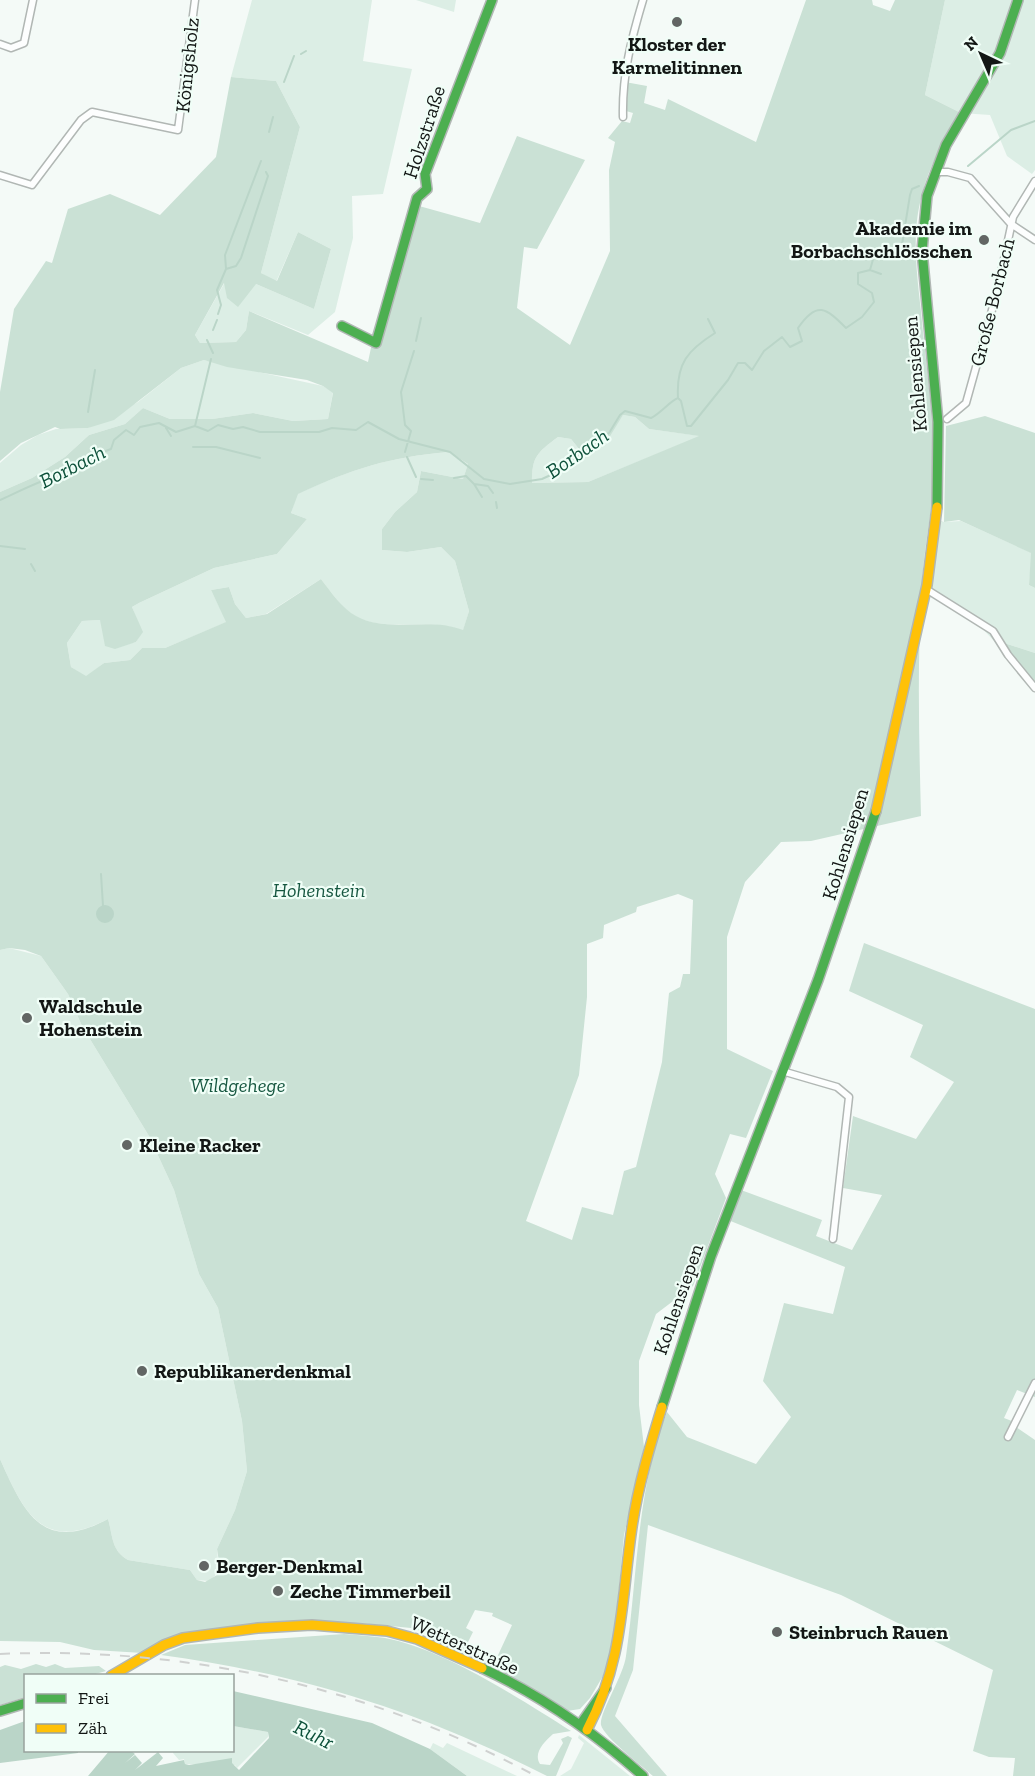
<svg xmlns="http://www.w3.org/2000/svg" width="1035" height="1776" font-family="'Zilla Slab',serif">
<rect width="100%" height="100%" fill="#f4faf7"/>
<path fill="#dceee5" d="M 252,0 L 372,0 L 363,61 L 412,69 L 383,194 L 352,196 L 353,238 L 335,312 L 308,335 L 249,311 L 246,330 L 236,342 L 200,343 L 195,335 L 225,282 L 256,284 L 314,309 L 331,249 L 298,232 L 276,282 L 261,273 L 300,127 L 276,81 L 231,77 Z
M 416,0 L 456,0 L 454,12 Z
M 945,0 L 1035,0 L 1035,170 L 1032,174 L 1007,156 L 990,115 L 961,113 L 925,95 Z
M 204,360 L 323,386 L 333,392 L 328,419 L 293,421 L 253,413 L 212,419 L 170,419 L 143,408 L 125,424 L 89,435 L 65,457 L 32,478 L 0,492 L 0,463 L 21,445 L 38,435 L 56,429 L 88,428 L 138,402 L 181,368 Z
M 623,415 L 635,417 L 649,429 L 701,436 L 588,482 L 532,483 C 532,456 537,453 558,437 L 571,439 L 583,454 L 607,438 Z
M 449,452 L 468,464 L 463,479 L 421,471 L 417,492 L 395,512 L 382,529 L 382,550 L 407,552 L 441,547 L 455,561 L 469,611 L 463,631 C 429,616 389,633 356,617 C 343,609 330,591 321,579 L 266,614 L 246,618 L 235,604 L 229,587 L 211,590 L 227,622 L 165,648 L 142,648 L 130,660 L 104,663 L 86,677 L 71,667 L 67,643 L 82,621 L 100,620 L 122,645 L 136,642 L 142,632 L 132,607 L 139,603 L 214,568 L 277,554 L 307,519 L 291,513 L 297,494 C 352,469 389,457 449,452 Z
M 932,517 L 944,522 L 961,521 L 1032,553 L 1029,585 L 1035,588 L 1035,653 L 1001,642 L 997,644 L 976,622 L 930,592 L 922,581 Z
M 9,948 L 41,956 L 68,994 L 82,1026 L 149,1136 L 174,1190 L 199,1274 L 218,1308 L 242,1421 L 247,1471 L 235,1510 L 217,1549 L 219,1572 L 209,1581 L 197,1580 L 190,1570 L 128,1560 C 111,1550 113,1536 108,1519 C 43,1553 24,1513 0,1459 L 0,950 Z
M 233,1726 L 268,1732 L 268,1737 L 237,1768 L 235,1765 L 185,1764 L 184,1759 L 179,1760 L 173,1753 L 173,1750 L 232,1750 Z
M 579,1735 L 630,1776 L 560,1776 L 571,1769 L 584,1743 L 578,1738 Z
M 433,1743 L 443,1748 L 447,1743 L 517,1776 L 467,1776 L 430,1749 Z"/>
<path fill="#cae1d5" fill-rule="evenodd" d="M 806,0 L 872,0 L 873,5 L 890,11 L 895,0 L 945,0 L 925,95 L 961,113 C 945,139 929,165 922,195 C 911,233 917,274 921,312 C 926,365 934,418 934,471 C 933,509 924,546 922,584 C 917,661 919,738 921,816 L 811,841 L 781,842 L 745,882 L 727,937 L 727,1049 L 773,1071 L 746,1138 L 730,1134 L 715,1174 L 726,1198 L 693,1286 L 656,1314 L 639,1361 L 639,1405 L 644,1447 L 624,1535 L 613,1650 L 603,1676 L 590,1698 L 580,1709 L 567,1711 L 500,1673 L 500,1671 L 493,1666 L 512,1625 L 492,1616 L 493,1613 L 475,1610 L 466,1628 L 473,1632 L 464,1650 L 427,1633 L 411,1628 L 359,1623 L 265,1623 L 174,1636 L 143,1653 L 94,1650 L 60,1642 L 0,1641 L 0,1459 C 24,1513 43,1554 108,1519 C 113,1536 111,1550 128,1560 L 190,1570 L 197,1580 L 205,1582 L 217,1575 L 220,1568 L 217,1549 L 235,1510 L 247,1471 L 242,1421 L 218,1308 L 199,1274 L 174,1190 L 149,1136 L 82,1026 L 68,994 L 41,956 L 25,950 L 9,948 L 0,950 L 0,492 L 32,478 L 65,457 L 89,435 L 125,424 L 143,408 L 170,419 L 212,419 L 253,413 L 293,421 L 328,419 L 333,393 L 323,386 L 307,380 L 227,367 L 204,360 L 181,368 L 114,420 L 88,428 L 60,429 L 55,427 L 21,443 L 0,461 L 0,392 L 14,309 L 46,261 L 52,263 L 68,209 L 110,194 L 160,215 L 216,157 L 231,77 L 276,81 L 300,127 L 261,273 L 277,281 L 298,232 L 331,249 L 314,309 L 256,284 L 238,307 L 227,298 L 224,283 L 195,335 L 200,343 L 236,342 L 246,330 L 249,311 L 368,362 L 376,324 L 387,308 L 412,204 L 480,223 L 517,136 L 585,160 L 537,249 L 524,247 L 517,308 L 570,345 L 610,251 L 609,170 L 615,142 L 608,138 L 622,121 L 630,123 L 633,113 L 626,111 L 625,82 L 647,86 L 644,103 L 665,110 L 668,99 L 756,142 ZM 623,415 L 635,417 L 649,429 L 699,436 L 588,482 L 532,483 C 532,456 537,453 558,437 L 571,439 L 583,454 L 602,441 L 607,441 ZM 449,452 L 468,464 L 463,479 L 421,471 L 417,492 L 395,512 L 382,529 L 382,550 L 407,552 L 441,547 L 455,561 L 469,611 L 463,630 C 429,616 389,634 356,616 C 343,609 330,591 321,579 L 267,614 L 246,618 L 235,604 L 229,587 L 211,590 L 226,622 L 165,648 L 142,648 L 130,660 L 104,663 L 86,676 L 71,667 L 67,643 L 82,621 L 100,620 L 105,646 L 115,649 L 136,642 L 143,632 L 132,607 L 139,603 L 214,568 L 277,554 L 307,519 L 291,513 L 298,494 C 352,469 389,457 449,452 ZM 678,894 L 693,900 L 690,974 L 683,974 L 680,987 L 669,993 L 662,1062 L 636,1167 L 624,1171 L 613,1215 L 582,1207 L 572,1240 L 526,1221 L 579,1075 L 587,997 L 587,944 L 603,938 L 604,925 L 636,912 L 637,907 Z
M 985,416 L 1035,433 L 1035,588 L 1029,585 L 1031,553 L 959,520 L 944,522 L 946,426 Z
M 1001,642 L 1035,653 L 1035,688 Z
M 864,943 L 1035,1009 L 1035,1397 L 1017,1390 L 1004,1418 L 1017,1423 L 1016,1427 L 1035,1440 L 1035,1776 L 1013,1776 L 1015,1758 L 989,1757 L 973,1751 L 993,1670 L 841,1595 L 648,1525 L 633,1670 L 615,1716 L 667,1776 L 653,1776 C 642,1766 604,1737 601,1725 C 599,1713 624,1675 626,1656 C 638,1574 636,1491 667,1412 L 687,1437 L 756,1464 L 791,1417 L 763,1381 L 784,1303 L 833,1314 L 845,1267 L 728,1220 L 741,1190 L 822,1220 L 816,1236 L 852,1250 L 882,1195 L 843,1188 L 853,1116 L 916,1139 L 954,1082 L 910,1057 L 923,1025 L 849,991 Z
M 344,1634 C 357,1635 372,1636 385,1638 C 442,1648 522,1700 571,1731 L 553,1734 C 544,1742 533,1753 540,1764 L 550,1765 L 563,1743 L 561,1739 L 568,1736 L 572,1738 L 556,1776 L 547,1776 C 417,1710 305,1675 161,1655 L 185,1645 Z
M 36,1664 L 46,1667 L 55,1664 L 65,1668 L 99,1666 L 106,1671 L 92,1675 L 26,1676 L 25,1697 L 0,1705 L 0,1667 L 5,1665 L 21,1669 Z"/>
<path fill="#bad5c8" d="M96 914a9 9 0 1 1 18 0a9 9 0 1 1-18 0Z
M 233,1691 L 372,1723 L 430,1749 L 467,1776 L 88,1776 L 110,1750 L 131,1751 L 135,1754 L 125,1763 L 135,1755 L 142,1763 L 135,1770 L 158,1752 L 163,1758 L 156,1766 L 184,1760 L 185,1764 L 189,1765 L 232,1758 L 232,1763 L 239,1770 L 269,1738 L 268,1732 L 233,1726 Z
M 25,1721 L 26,1750 L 78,1750 L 78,1753 L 0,1763 L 0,1730 Z"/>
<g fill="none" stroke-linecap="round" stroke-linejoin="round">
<path stroke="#bad5c8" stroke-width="2" d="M 301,54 L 306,51
M 284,82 L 294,56
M 269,132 L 273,117
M 968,166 L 1011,130 L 1035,121
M 226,269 L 236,266 L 241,258 L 268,176 L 266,172
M 870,270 L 881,274
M 218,314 L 221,305 L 217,290 L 226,269 L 225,255 L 261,161
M 213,330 L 217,320
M 207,340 L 213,353
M 416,341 L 421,318
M 678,398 C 676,363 688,350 715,333 L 708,319
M 88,412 L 95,370
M 195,426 L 211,359
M 166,428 L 171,436
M 193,447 L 216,447 L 260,458
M 405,452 L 411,431 L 405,425 L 401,392 L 414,351
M 407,457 L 416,477
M 454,478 L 466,476 L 474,484 L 488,486 L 493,493
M 421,479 L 433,480
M 474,484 L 482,497
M 0,500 C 24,489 50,476 75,469 C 86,466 97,453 111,449 L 114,440 L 126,430 L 134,435 L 140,427 L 159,423 L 176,432 L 195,426 L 208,431 L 218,425 L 233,429 L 243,427 L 260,432 L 319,432 L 332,428 L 356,430 L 368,422 L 399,439 L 450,452 L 484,479 L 510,484 L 542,479 L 555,473 L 609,433 L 620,415 L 625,411 L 651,418 C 661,413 670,401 678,398 L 681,401 L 687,426 L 691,426 L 728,380 L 738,363 L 745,363 L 752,370 L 764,351 L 782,337 L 790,347 L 802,341 L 798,328 C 817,300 826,308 846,328 L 862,317 L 874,302 L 872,293 L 858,284 L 858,273 L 870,270 L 874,256 L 892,257 L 901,251 L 910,195 L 912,189 L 919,186
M 496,502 L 497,508
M 0,546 L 25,549
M 31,564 L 35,571
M 101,874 L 103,906"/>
<defs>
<path id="street" d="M 0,44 L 11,48 L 24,43 L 33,0
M 623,117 C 622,75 631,40 643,0
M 936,172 L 948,172 L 970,178 L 1011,224 L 1035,240
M 0,175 L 32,185 L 81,120 L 92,112 L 178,130 L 195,0
M 947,419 L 966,403 L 997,292 L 1013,217 L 1035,181
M 926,589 L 993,631 L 1008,655 L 1035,688
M 782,1071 L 837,1087 L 849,1097 L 833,1239
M 1008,1437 L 1035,1383"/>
<path id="fast" d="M 342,326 L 376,343 L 417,198 L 427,189 L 425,174 L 492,0
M 937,507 L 938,422 L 922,251 L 927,196 L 946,145 L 1000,53 L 1018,0
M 662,1407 L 711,1256 L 818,980 L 876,811
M 482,1668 C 540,1695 595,1733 643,1776
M 0,1711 L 26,1703
M 580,1725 L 606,1688"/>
<path id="slow" d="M 876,811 L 927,585 L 937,507
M 111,1676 L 164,1645 L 183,1638 L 258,1628 L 312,1625 L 387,1631 L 417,1639 L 482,1668
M 587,1730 C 624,1659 621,1602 632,1527 C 638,1486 650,1446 662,1407"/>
</defs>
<use href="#street" stroke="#b1b7b4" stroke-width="9"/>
<use href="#fast" stroke="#b1b7b4" stroke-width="12"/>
<use href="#slow" stroke="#b1b7b4" stroke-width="12"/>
<use href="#street" stroke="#fdfefe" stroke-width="6"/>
<use href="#fast" stroke="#4caf50" stroke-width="9"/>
<use href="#slow" stroke="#ffc107" stroke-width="9"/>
<path stroke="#cfd1d0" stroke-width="2" stroke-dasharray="10 10" stroke-linecap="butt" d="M 0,1654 C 187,1646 370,1687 536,1776"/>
</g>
<g fill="#626664" stroke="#f0fef7" stroke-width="2">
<circle cx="677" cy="22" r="6"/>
<circle cx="984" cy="240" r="6"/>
<circle cx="27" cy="1018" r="6"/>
<circle cx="127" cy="1145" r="6"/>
<circle cx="142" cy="1371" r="6"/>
<circle cx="204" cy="1566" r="6"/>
<circle cx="278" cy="1591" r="6"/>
<circle cx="777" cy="1632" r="6"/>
</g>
<g text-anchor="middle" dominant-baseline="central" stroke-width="4.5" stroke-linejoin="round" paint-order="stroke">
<g font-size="20" font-weight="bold" fill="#131715" stroke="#f0fef7" text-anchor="start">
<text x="677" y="44" text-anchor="middle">Kloster der<tspan x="677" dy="23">Karmelitinnen</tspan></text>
<text x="972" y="228" text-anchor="end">Akademie im<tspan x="972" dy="23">Borbachschlösschen</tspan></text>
<text x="39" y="1006">Waldschule<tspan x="39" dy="23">Hohenstein</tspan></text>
<text x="139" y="1145">Kleine Racker</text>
<text x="154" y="1371">Republikanerdenkmal</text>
<text x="216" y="1566">Berger-Denkmal</text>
<text x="290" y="1591">Zeche Timmerbeil</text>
<text x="789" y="1632">Steinbruch Rauen</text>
</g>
<g font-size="20" fill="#131715" stroke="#f0fef7">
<text transform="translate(187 65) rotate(-84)">Königsholz</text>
<text transform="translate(424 132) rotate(-72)">Holzstraße</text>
<text transform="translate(992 302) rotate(-76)">Große Borbach</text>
<text transform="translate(915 374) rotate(-95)">Kohlensiepen</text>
<text transform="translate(845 844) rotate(-73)">Kohlensiepen</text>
<text transform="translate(678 1299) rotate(-71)">Kohlensiepen</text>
<text transform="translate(465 1645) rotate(24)">Wetterstraße</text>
</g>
<g font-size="20" font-style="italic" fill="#165740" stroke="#f0fef7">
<text x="319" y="890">Hohenstein</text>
<text x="238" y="1085">Wildgehege</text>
</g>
<g font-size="21" font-style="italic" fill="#0d513a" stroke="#f0fef7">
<text transform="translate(577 453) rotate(-35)">Borbach</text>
<text transform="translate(72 466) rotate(-27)">Borbach</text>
<text transform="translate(314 1734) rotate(26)">Ruhr</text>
</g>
</g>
<rect x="24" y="1674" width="210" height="78" fill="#f0fef7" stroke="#98a29d" stroke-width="1.5"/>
<rect x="36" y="1694" width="30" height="9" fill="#4caf50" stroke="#98a29d" stroke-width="1.5"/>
<text x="78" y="1704" font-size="18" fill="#131715">Frei</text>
<rect x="36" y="1724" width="30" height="9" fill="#ffc107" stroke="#98a29d" stroke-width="1.5"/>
<text x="78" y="1734" font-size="18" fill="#131715">Zäh</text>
<g transform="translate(981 54) rotate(316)" stroke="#f0fef7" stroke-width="4.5" paint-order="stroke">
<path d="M0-4.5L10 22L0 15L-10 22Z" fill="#131715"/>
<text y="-9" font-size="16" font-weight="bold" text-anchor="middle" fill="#131715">N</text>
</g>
</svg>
